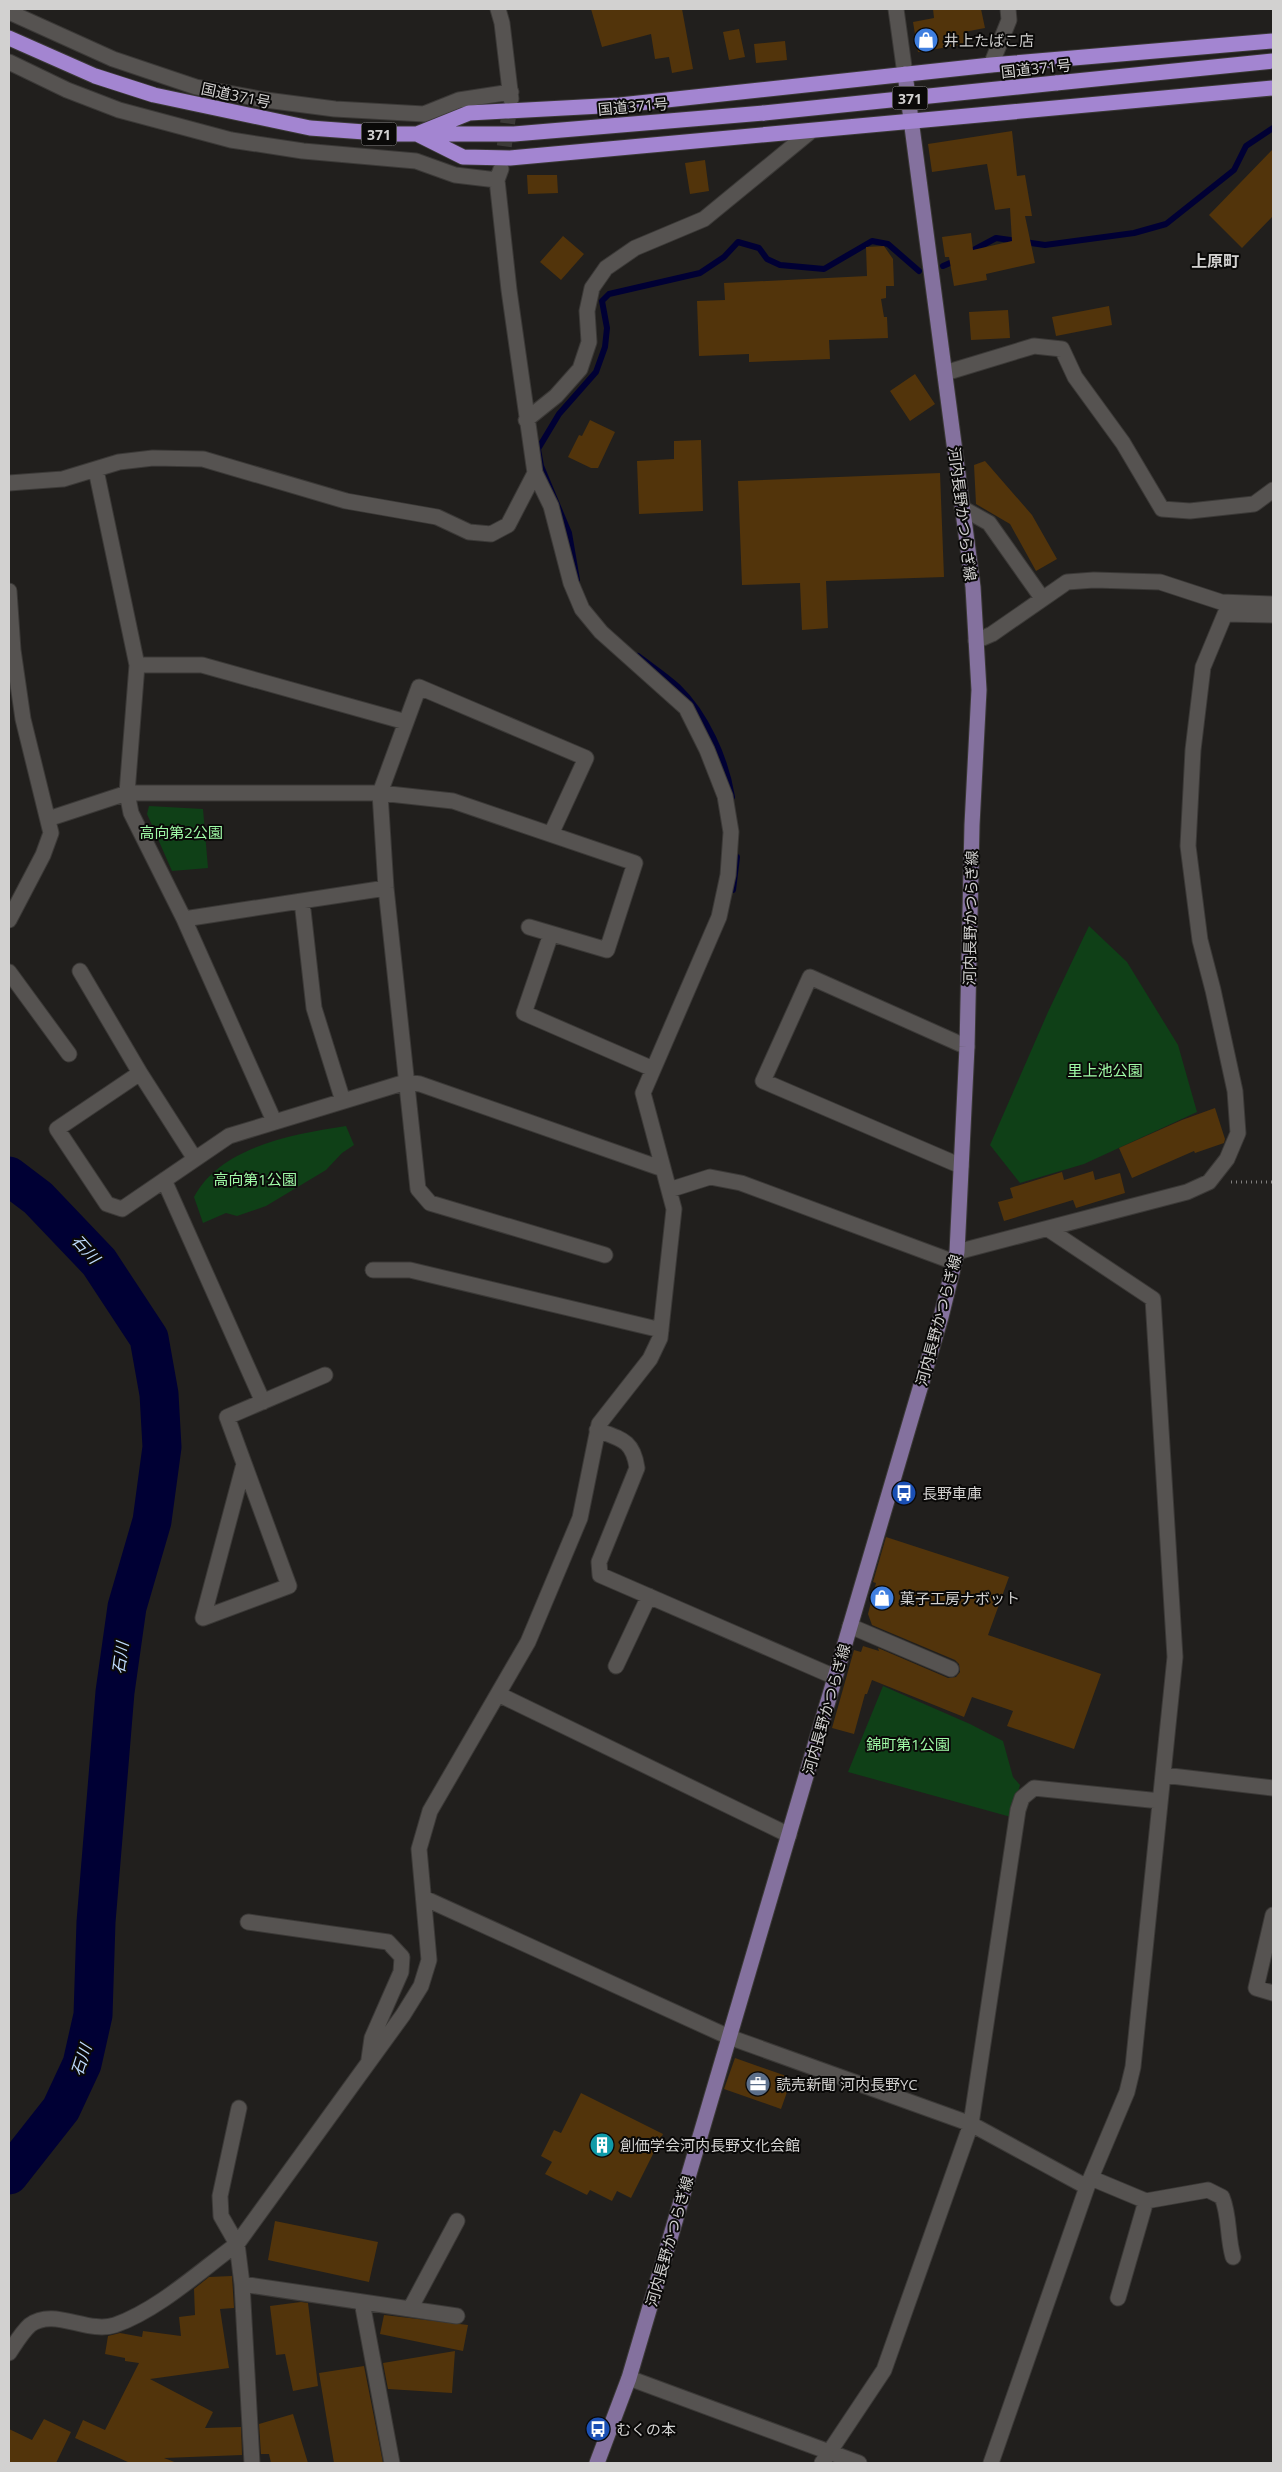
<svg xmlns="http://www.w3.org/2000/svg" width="1282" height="2472" font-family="'Open Sans','Noto Sans JP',sans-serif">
<rect width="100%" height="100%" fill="#211f1d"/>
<path fill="#0f4017" d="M 149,806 L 203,809 L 208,868 L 172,871 L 147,814 Z
M 1089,926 L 1127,962 L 1178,1045 L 1197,1112 L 1084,1164 L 1020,1183 L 990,1145 L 1048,1012 Z
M 346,1126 L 354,1145 L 342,1153 L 326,1170 L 266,1206 L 237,1216 L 226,1213 L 203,1223 L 194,1197 C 221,1146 294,1134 346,1126 Z
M 883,1686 L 970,1724 L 1003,1741 L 1013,1777 L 1020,1785 L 1011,1817 L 848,1772 Z"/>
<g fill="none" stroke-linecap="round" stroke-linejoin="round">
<path stroke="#000034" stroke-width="6" d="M 968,253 L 996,238 L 1045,245 L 1134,233 L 1166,224 L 1234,170 L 1246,146 L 1273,128
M 943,266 L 957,260
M 577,580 L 569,533 L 541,466 L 538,449 L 559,414 L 596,372 L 605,347 L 607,328 L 602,301 L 609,294 L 700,273 L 724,257 L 738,242 L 759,248 L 767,259 L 780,265 L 824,269 L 872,241 L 888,244 L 919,271
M 638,656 C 651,666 666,676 678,687 C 706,714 726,759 732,797
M 733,890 L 737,857"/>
<path stroke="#000034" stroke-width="39" d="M 9,1176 L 38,1198 L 99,1262 L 149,1338 L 159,1394 L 162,1447 L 152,1521 L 127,1607 L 115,1692 L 96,1922 L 93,2015 L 82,2064 L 61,2109 L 9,2175"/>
</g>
<path fill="#52340b" d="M 591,9 L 682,9 L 693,69 L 672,73 L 669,57 L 655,59 L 651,34 L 602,47 Z
M 933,9 L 981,9 L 985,28 L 964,32 L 966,44 L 918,52 L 913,22 L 934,18 Z
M 739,29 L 745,57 L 729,60 L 723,32 Z
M 785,41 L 787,60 L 756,63 L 754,44 Z
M 1012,131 L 1017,176 L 1025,175 L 1032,216 L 1025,216 L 1035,263 L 986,274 L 987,280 L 954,286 L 949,257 L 945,257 L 942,237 L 971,233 L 973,250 L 1012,241 L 1010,208 L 995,210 L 987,164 L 932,172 L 928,144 Z
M 1273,149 L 1273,216 L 1242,248 L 1209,215 Z
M 705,160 L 709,191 L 690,194 L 685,163 Z
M 527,175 L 557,175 L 558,193 L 528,194 Z
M 563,236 L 584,254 L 561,280 L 540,262 Z
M 884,246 L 893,259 L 894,286 L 886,286 L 886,298 L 881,299 L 884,317 L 887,317 L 888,338 L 829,340 L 830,359 L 749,362 L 749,354 L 699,356 L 697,301 L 725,300 L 724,283 L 867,276 L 866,247 Z
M 1109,306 L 1112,325 L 1056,336 L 1052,317 Z
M 1008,310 L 1010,338 L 971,340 L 969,312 Z
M 915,374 L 935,404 L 910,421 L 890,391 Z
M 590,420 L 615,432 L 598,468 L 591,468 L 568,457 L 579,435 L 582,436 Z
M 701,440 L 703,511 L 639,514 L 637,461 L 674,459 L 674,441 Z
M 985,461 L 1032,515 L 1057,559 L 1036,571 L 1010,524 L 976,504 L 974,465 Z
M 940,473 L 944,577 L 826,581 L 828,628 L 802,630 L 800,583 L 742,585 L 738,481 Z
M 1215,1108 L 1225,1139 L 1224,1143 L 1195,1153 L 1194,1151 L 1132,1178 L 1119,1148 L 1182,1120 Z
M 1093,1171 L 1095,1180 L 1120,1173 L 1125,1193 L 1076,1208 L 1073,1200 L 1004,1221 L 998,1202 L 1013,1198 L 1010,1188 L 1062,1172 L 1064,1180 Z
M 886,1537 L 1009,1577 L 988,1635 L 1101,1674 L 1074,1749 L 1007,1726 L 1013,1711 L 972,1697 L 964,1717 L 872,1680 L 867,1694 L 865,1694 L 854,1734 L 832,1728 L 854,1650 L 861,1652 L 863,1646 L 879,1651 L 878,1648 L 948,1678 L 956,1677 L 960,1672 L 959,1664 L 955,1660 L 872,1625 L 868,1614 L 876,1583 L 873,1582 Z
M 735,2058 L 792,2078 L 781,2109 L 724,2089 Z
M 581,2093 L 663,2134 L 631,2198 L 617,2191 L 612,2201 L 590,2190 L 587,2195 L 545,2174 L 552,2162 L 541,2156 L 554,2130 L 561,2133 Z
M 275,2221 L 378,2242 L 369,2282 L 268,2260 Z
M 232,2276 L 234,2308 L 220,2309 L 229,2368 L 150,2379 L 213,2412 L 205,2428 L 241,2427 L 242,2455 L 164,2458 L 177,2463 L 130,2463 L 75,2438 L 83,2420 L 105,2430 L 139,2363 L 125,2361 L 125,2358 L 105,2354 L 108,2336 L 120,2333 L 142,2337 L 143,2331 L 181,2336 L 179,2317 L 195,2315 L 194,2289 L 209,2277 Z
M 301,2302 L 308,2303 L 318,2386 L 293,2391 L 285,2354 L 276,2355 L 270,2306 Z
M 384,2315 L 468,2325 L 463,2351 L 380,2334 Z
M 455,2351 L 452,2393 L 388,2389 L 383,2363 Z
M 364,2366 L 383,2463 L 334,2463 L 319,2373 Z
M 293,2414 L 308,2463 L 271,2463 L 269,2454 L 261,2454 L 259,2424 Z
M 44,2419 L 71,2432 L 56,2463 L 9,2463 L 9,2429 L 32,2440 Z"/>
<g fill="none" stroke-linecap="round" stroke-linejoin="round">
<path stroke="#3c3a38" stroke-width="15" stroke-dasharray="15 8" stroke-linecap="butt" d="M 501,169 L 511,99"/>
<defs>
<path id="minor" d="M 498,9 L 502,23 L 511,99
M 896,9 L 905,74
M 9,12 L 113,59 L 196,87 L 266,100 L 335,109 L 424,114 L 459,100 L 511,92
M 9,62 L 67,90 L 119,110 L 231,140 L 303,151 L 416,161 L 455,175 L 497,180
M 991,65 L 1009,20 L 1008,9
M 945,373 L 1034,346 L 1062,349 L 1075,377 L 1123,443 L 1162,509 L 1190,511 L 1254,504 L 1273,490
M 526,420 L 556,396 L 580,369 L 589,342 L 587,311 L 592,288 L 606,268 L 635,248 L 704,219 L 810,132
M 96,470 L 137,665 L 127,793 L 131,813 L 184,919 L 274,1121
M 9,483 L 63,479 L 119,462 L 153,458 L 203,459 L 346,501 L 437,517 L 469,532 L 491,534 L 508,525 L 535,473
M 962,508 L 989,523 L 1042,598
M 9,591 L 13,650 L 23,719 L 51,833 L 43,855 L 9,920
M 976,641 L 992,634 L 1067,582 L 1094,580 L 1160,582 L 1221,602 L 1273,604
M 137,665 L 202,665 L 406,722
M 48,819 L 127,793 L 380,793 L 453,801 L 635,863 L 607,950 L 529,927
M 551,834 L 586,758 L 419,687 L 380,793 L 386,888 L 418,1189 L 430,1203 L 605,1255
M 302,901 L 314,1008 L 343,1101
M 184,919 L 386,888
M 551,934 L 524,1013 L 653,1069
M 80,971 L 140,1073 L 195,1159
M 9,972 L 69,1054
M 140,1073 L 57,1129 L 107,1204 L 122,1209 L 229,1136 L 406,1082 L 420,1084 L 663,1169
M 961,1166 L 763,1081 L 810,977 L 967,1047
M 164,1180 L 263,1402
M 669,1190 L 710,1177 L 741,1183 L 954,1262
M 957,1252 L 1187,1192 L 1209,1182 L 1227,1159 L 1238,1133 L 1235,1091 L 1213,990 L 1200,940 L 1188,846 L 1193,750 L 1203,667 L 1225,614 L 1273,615
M 373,1270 L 410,1270 L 661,1330
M 597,1430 C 621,1439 633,1440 637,1468 L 599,1562 L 600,1575 L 835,1677
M 244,1464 L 203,1618 L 289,1586 L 227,1417 L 325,1375
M 850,1626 L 951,1669
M 616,1666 L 649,1596
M 498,1694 L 789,1835
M 1163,1775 L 1273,1788
M 424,1898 L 729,2037 L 971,2124 L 1087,2187
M 1273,1915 L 1256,1988 L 1273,1993
M 248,1922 L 388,1942 L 402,1957 L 401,1972 L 372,2038 L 369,2059
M 1091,2178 L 1146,2201 L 1208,2190 L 1222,2197 C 1230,2217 1227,2236 1233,2257
M 242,2284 L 457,2316
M 1118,2298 L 1146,2201
M 362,2302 L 392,2463
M 410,2309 L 457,2221
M 9,2353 C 15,2344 22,2332 30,2325 C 54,2307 87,2334 115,2325 C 158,2310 200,2271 237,2244 L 221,2216 L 220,2196 L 239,2108
M 629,2378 L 859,2463
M 252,2463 L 242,2284 L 237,2244 L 403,2015 L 421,1986 L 429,1960 L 419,1849 L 430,1811 L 528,1642 L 580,1518 L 599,1424 L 650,1359 L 660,1338 L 674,1209 L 643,1093 L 719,917 L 728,875 L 731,832 L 725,796 L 707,750 L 686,708 L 601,632 L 582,609 L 571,583 L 551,506 L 535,473 L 509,290 L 497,180 L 501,169
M 822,2463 L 884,2370 L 971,2124 L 1018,1810 L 1022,1798 L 1034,1788 L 1160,1801
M 991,2463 L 1087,2187 L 1127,2092 L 1133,2067 L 1175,1657 L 1153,1299 L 1048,1229"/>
<path id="major" d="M 597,2463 L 629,2378 L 941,1317 L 957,1252 L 967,1047 L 972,825 L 979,690 L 973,587 L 905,74"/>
<path id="highway" d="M 9,38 L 95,76 L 154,95 L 310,128 L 392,134 L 514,134 L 764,113
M 1056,83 L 1273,61
M 417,134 L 463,157 L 510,158 L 1273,88
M 417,134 L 469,113 L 620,105 L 991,65 L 1273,41"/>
</defs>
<use href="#minor" stroke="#3b3937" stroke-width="17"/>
<use href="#major" stroke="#3b3937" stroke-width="17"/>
<use href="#highway" stroke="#3b3937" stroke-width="17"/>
<path stroke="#82807f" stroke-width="3" stroke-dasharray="1 4" stroke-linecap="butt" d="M 1231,1182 L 1273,1182"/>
<use href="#minor" stroke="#565351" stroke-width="15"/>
<use href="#major" stroke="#84719e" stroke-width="15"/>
<use href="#highway" stroke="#a385d1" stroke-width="15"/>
<defs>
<path id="highway-bridge" d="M 764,113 L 1056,83"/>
</defs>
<use href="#highway-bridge" stroke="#3b3937" stroke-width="17" stroke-linecap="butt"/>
<use href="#highway-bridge" stroke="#a385d1" stroke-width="15"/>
</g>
<defs>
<symbol id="shop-disc" viewBox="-11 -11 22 22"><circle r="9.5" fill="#3f7fe0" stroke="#0a0908"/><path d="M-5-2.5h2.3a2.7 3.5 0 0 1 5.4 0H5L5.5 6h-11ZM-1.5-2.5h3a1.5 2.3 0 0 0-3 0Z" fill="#fff"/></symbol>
<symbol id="bus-disc" viewBox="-11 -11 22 22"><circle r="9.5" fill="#1a4fb4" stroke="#0a0908"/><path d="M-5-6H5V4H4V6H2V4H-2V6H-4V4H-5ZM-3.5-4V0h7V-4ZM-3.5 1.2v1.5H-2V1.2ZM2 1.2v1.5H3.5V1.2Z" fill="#fff"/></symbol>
<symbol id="office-disc" viewBox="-11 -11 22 22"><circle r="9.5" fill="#5c6f8a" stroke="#0a0908"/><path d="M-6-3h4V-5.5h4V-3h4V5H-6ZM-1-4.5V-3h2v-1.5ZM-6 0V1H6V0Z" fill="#fff"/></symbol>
<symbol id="building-disc" viewBox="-11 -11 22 22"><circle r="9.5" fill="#0f9aa8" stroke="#0a0908"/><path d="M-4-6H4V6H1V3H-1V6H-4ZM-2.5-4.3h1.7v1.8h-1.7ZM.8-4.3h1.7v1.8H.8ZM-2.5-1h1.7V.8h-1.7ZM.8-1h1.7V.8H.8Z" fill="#fff"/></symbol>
</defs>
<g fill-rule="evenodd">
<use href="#shop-disc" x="912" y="26" width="28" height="28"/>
<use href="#bus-disc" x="890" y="1479" width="28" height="28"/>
<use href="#shop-disc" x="868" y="1584" width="28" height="28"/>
<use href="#office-disc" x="744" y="2070" width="28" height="28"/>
<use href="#building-disc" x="588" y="2131" width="28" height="28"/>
<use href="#bus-disc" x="584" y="2415" width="28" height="28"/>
</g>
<g text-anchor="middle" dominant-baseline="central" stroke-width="4" stroke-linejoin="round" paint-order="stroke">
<g fill="#0a0908" stroke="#969594" stroke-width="1">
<rect x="892.5" y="86.5" width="35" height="23" rx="4"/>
<rect x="361.5" y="122.5" width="35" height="23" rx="4"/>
</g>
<g font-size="14" font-weight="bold" fill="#d2d1d0">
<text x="910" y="98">371</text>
<text x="379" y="134">371</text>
</g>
<g font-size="15" fill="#d2d1d0" stroke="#0a0908" text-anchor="start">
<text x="944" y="40">井上たばこ店</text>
<text x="922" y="1493">長野車庫</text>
<text x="900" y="1598">菓子工房ナボット</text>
<text x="776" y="2084">読売新聞 河内長野YC</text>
<text x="620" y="2145">創価学会河内長野文化会館</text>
<text x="616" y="2429">むくの本</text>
</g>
<g font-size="15" fill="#d2d1d0" stroke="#0a0908">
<text transform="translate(1036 68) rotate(-6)">国道371号</text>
<text transform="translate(236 95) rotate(12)">国道371号</text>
<text transform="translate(633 106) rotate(-5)">国道371号</text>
<text transform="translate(963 514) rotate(83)">河内長野かつらぎ線</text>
<text transform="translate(970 918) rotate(-89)">河内長野かつらぎ線</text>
<text transform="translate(938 1320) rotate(-75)">河内長野かつらぎ線</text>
<text transform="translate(826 1709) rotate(-74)">河内長野かつらぎ線</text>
<text transform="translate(669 2241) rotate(-74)">河内長野かつらぎ線</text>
</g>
<g font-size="15" fill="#9ffaa6" stroke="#0a0908">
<text x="181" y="832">高向第2公園</text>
<text x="1105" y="1070">里上池公園</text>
<text x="255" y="1179">高向第1公園</text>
<text x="908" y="1744">錦町第1公園</text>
</g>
<g font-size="16" font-weight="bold" fill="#d2d1d0" stroke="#0a0908">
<text x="1215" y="261">上原町</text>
</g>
<g font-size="16" font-style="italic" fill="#bedafd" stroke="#0a0908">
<text transform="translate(86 1249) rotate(48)">石川</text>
<text transform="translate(120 1658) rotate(-82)">石川</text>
<text transform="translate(81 2060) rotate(-72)">石川</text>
</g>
</g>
<rect width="1282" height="2472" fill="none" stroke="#d2d1d0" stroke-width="20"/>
</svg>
